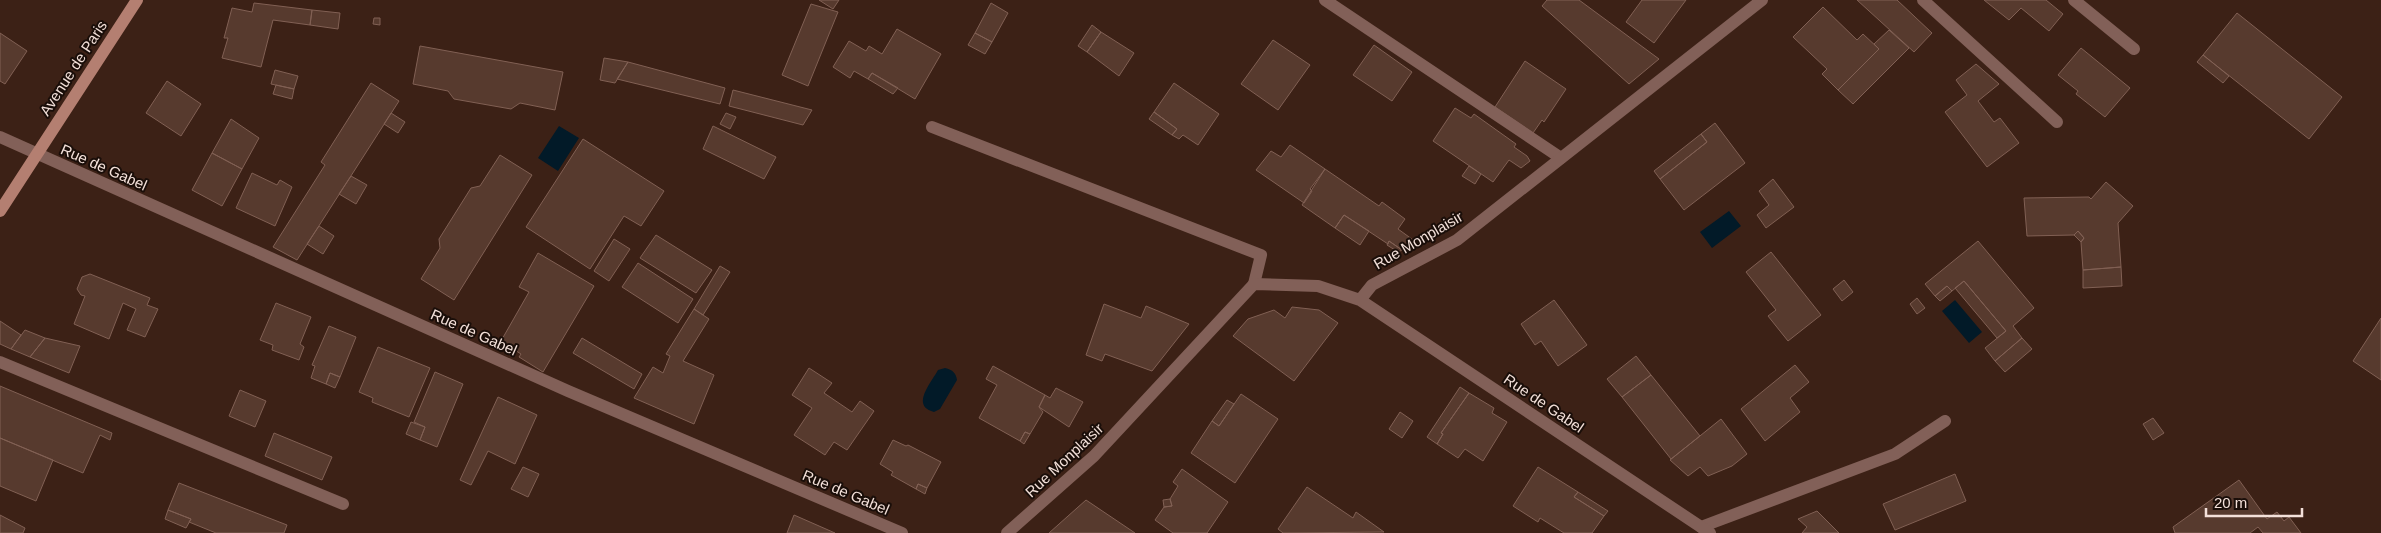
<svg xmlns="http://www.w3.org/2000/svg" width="2381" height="533" font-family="Arial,sans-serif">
<rect width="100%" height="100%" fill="#3c2116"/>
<path fill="#021a28" d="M 559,126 L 579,138 L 558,171 L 538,158 Z
M 1729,211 L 1741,226 L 1712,248 L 1700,232 Z
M 1955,300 L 1982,332 L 1969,343 L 1942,311 Z
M 945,368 C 953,370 956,373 957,380 L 940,409 L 934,412 C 910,406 931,383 938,370 Z"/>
<path fill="#573a2e" stroke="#816054" d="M 819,0 L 839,0 L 833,9 Z
M 1547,0 L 1579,0 L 1659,59 L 1629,84 L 1542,6 Z
M 1642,0 L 1686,0 L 1654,43 L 1626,22 Z
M 1857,0 L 1897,0 L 1932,33 L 1914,52 Z
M 1984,0 L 2046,0 L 2063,14 L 2049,31 L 2021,8 L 2009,20 Z
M 254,3 L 312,10 L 310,25 L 273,20 L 261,67 L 222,58 L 228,38 L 224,38 L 232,8 L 252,12 Z
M 991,3 L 1008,13 L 992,42 L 975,33 Z
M 811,4 L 838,12 L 808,86 L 782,75 Z
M 1823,7 L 1857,40 L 1863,34 L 1879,49 L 1838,90 L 1822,74 L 1827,69 L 1793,37 Z
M 312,10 L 340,13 L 338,29 L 310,25 Z
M 2237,13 L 2342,97 L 2309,139 L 2203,55 Z
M 374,18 L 380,18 L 380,25 L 373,24 Z
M 1092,25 L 1101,32 L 1087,52 L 1078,46 Z
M 897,29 L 941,54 L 915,99 L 872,73 L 868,79 L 854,71 L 850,78 L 833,67 L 849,41 L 866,51 L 869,46 L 882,54 Z
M 1889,30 L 1909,48 L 1853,104 L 1838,90 L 1879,49 L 1874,44 Z
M 1101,32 L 1134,53 L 1119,76 L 1087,52 Z
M 0,33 L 27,51 L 5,84 L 0,81 Z
M 975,33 L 992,42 L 985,54 L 968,45 Z
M 1273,40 L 1310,65 L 1278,110 L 1241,84 Z
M 1374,45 L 1412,72 L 1392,101 L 1353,75 Z
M 420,46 L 563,72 L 555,110 L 520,103 L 511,109 L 454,99 L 448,91 L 413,84 Z
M 2081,48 L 2130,88 L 2105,117 L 2076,94 L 2078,91 L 2058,75 Z
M 2203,55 L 2229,76 L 2223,83 L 2197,62 Z
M 604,58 L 628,62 L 615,83 L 600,80 Z
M 1525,61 L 1566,89 L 1544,122 L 1542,120 L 1533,133 L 1495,107 Z
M 628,62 L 725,88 L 720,104 L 617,79 Z
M 1976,64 L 1999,84 L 1978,101 L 1994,122 L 2000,118 L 2019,143 L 1987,167 L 1945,112 L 1967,95 L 1956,80 Z
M 275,70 L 298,76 L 294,89 L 271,84 Z
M 872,73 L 898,88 L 893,94 L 868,79 Z
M 167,81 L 201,104 L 181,136 L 146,113 Z
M 371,83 L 399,101 L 297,260 L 273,247 L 325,165 L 321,162 Z
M 1174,83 L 1219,114 L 1198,145 L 1183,135 L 1179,139 L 1172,135 L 1177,129 L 1154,112 Z
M 276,85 L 294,89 L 292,99 L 273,94 Z
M 733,90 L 812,110 L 803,125 L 729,106 Z
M 1455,108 L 1471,118 L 1474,114 L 1516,144 L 1514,147 L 1527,156 L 1530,161 L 1521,168 L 1509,160 L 1493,182 L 1433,141 Z
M 1154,112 L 1177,129 L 1172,135 L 1149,119 Z
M 391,113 L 405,122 L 398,133 L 384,124 Z
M 726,113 L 736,117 L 730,129 L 720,124 Z
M 231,119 L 259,138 L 242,169 L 212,153 Z
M 1715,123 L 1745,163 L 1684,210 L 1660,179 L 1707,142 L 1701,134 Z
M 713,126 L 776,157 L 764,179 L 703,149 Z
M 1701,134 L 1707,142 L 1660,179 L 1654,171 Z
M 583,139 L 664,191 L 641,226 L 624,216 L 590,269 L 526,227 Z
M 1290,145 L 1325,169 L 1310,189 L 1312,191 L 1304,203 L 1256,170 L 1271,151 L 1281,157 Z
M 212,153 L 242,169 L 222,206 L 192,190 Z
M 500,155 L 532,175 L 454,300 L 421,279 L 440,248 L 439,239 L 471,188 L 480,186 Z
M 1469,166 L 1481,174 L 1475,184 L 1462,176 Z
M 1325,169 L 1379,206 L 1382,202 L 1405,219 L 1398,229 L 1416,242 L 1402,250 L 1389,241 L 1388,244 L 1344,215 L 1335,228 L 1302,205 Z
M 252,173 L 277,185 L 280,180 L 292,187 L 275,226 L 236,208 Z
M 351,176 L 367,185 L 356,204 L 339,194 Z
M 1773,179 L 1794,207 L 1766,228 L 1757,215 L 1769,205 L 1759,191 Z
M 2106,182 L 2133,206 L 2118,223 L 2121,267 L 2083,270 L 2081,242 L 2084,238 L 2078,231 L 2074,235 L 2027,236 L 2024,198 L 2089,197 L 2091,199 Z
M 1344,215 L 1369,231 L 1360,245 L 1335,228 Z
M 319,226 L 334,236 L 323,254 L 307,244 Z
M 2078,231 L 2084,238 L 2081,242 L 2074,235 Z
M 656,235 L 712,270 L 696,293 L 640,258 Z
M 614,239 L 630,249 L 609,281 L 594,271 Z
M 1389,241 L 1402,250 L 1398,252 L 1387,245 Z
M 1978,241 L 2034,308 L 2013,326 L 2022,338 L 1995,361 L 1985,348 L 2006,331 L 1964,281 L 1952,291 L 1947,286 L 1935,296 L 1925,284 Z
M 1771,252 L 1821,315 L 1788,341 L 1768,316 L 1776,310 L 1746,272 Z
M 538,253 L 594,286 L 543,372 L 519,357 L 521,354 L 501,341 L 529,292 L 519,287 Z
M 638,263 L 693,299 L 678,323 L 622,287 Z
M 720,266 L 730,272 L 703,315 L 694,309 Z
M 2121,267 L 2122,286 L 2083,288 L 2083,270 Z
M 90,274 L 150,298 L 147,305 L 158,309 L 145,337 L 127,330 L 136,309 L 123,303 L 109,339 L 74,324 L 85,296 L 81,295 L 77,289 L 82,277 Z
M 1844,280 L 1853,292 L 1842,301 L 1833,289 Z
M 1964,281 L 2006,331 L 1997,338 L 1955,288 Z
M 1947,286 L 1952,291 L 1940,301 L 1935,296 Z
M 1917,298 L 1925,308 L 1917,314 L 1910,304 Z
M 1554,300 L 1587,345 L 1558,366 L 1541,341 L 1535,345 L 1521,324 Z
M 276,303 L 311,317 L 300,344 L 304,347 L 299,360 L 272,350 L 273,345 L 260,340 Z
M 1104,304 L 1141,318 L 1146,306 L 1189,324 L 1152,371 L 1105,354 L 1102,361 L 1086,355 Z
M 1292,307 L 1319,310 L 1338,323 L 1294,381 L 1233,336 L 1248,319 L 1274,310 L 1285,318 Z
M 694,309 L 709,319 L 683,361 L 714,375 L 694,424 L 634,398 L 653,367 L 663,373 L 670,356 L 666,354 Z
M 2381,318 L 2381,380 L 2353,361 Z
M 0,321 L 21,335 L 11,349 L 0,344 Z
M 329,326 L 356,337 L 340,377 L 330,373 L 326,384 L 311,378 L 315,366 L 312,365 Z
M 25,330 L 45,338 L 30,357 L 11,349 Z
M 45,338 L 80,346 L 69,373 L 30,357 Z
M 582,338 L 642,374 L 634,389 L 573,353 Z
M 2022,338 L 2032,349 L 2005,372 L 1995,361 Z
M 378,347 L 430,368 L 409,417 L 372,402 L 373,398 L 359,392 Z
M 1636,356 L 1651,375 L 1622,397 L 1607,379 Z
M 1795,365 L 1809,382 L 1790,398 L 1800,412 L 1765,441 L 1741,409 Z
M 993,366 L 1045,395 L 1039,407 L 1043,412 L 1030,434 L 1025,432 L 1020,441 L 979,418 L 997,385 L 986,379 Z
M 809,368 L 832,383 L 824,393 L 852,412 L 860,401 L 874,411 L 847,450 L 834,442 L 825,455 L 794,435 L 812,408 L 792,395 Z
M 435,372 L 463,384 L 437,447 L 420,440 L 425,427 L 414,422 Z
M 330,373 L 340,377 L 335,388 L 326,384 Z
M 1651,375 L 1700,436 L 1671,459 L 1622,397 Z
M 0,386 L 112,433 L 110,440 L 100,435 L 83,473 L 0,438 Z
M 1460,387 L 1469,393 L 1441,433 L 1443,434 L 1437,444 L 1427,437 Z
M 1056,388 L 1083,402 L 1069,427 L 1039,407 L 1045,395 L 1050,398 Z
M 240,390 L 266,401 L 255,427 L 229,416 Z
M 1469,393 L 1494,408 L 1492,413 L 1507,422 L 1483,461 L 1465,449 L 1458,458 L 1437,444 L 1443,434 L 1441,433 Z
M 1241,394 L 1278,419 L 1235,483 L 1191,453 L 1212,421 L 1219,426 Z
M 498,397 L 537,415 L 515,464 L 488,451 L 471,485 L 460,480 Z
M 1227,400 L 1234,404 L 1219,426 L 1212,421 Z
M 1400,412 L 1413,421 L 1402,438 L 1389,429 Z
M 2153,418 L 2164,433 L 2153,440 L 2143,424 Z
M 1721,419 L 1747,454 L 1732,466 L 1708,476 L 1700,467 L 1688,476 L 1670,460 Z
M 411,422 L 425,427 L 420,440 L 406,434 Z
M 1025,432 L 1030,434 L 1024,444 L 1020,441 Z
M 274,433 L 332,457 L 322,480 L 265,456 Z
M 0,438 L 53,460 L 36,501 L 0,486 Z
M 893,440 L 906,446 L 908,445 L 941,462 L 927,488 L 918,484 L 916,489 L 891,475 L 893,472 L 880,464 Z
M 523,467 L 539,474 L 528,497 L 511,489 Z
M 1538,467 L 1578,492 L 1574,497 L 1604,516 L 1592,533 L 1564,533 L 1540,518 L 1538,522 L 1513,506 Z
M 1182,469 L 1228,502 L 1207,533 L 1173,533 L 1155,520 L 1164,507 L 1172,506 L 1170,499 L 1178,486 L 1173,482 Z
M 1955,474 L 1966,501 L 1895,530 L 1883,504 Z
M 2239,480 L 2267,519 L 2277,512 L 2284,521 L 2289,517 L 2301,533 L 2263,533 L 2258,527 L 2250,533 L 2175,533 L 2173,527 Z
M 179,483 L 287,525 L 284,533 L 216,533 L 189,522 L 191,519 L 168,510 Z
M 918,484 L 927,488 L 925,494 L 916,489 Z
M 1307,487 L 1353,518 L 1356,512 L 1384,532 L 1283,533 L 1278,529 Z
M 1578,492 L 1608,511 L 1604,516 L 1574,497 Z
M 1170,499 L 1172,506 L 1164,507 L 1163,500 Z
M 1086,500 L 1135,533 L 1049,533 Z
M 168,510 L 191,519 L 186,528 L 165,519 Z
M 1817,511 L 1839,533 L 1802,533 L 1807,527 L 1798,519 Z
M 0,515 L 25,528 L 23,533 L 0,533 Z
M 794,515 L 835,533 L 787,533 Z"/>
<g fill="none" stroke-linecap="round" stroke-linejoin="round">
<path stroke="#826058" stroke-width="12" d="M 1325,0 L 1561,158
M 1923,0 L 2057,122
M 2074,0 L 2134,49
M 932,127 L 1261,255 L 1254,284
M 0,362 L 343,504
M 1701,527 L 1895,454 L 1945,421"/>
<path stroke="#826058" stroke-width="12" d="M 0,137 L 568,391 L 902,533
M 1360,300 L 1710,533
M 1007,533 L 1094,456 L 1254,284 L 1318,286 L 1360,300 L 1372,285 L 1457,240 L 1762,0"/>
<path stroke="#b47f71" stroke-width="12" d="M 0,211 L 137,0"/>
</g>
<g text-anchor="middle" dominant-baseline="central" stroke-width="4" stroke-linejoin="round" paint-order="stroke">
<g font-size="15" fill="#f3e0d9" stroke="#1a0e09">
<text transform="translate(73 68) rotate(-57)">Avenue de Paris</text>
<text transform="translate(104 167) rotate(24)">Rue de Gabel</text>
<text transform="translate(1418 240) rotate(-30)">Rue Monplaisir</text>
<text transform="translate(474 332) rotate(24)">Rue de Gabel</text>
<text transform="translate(1544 403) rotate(34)">Rue de Gabel</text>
<text transform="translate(1064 460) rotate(-43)">Rue Monplaisir</text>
<text transform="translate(846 492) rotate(23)">Rue de Gabel</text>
</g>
</g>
<path d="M2206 508v8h96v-8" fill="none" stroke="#f3e0d9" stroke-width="2.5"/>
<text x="2214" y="508" font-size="15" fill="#f3e0d9" stroke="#1a0e09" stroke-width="4" paint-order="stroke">20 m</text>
</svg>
